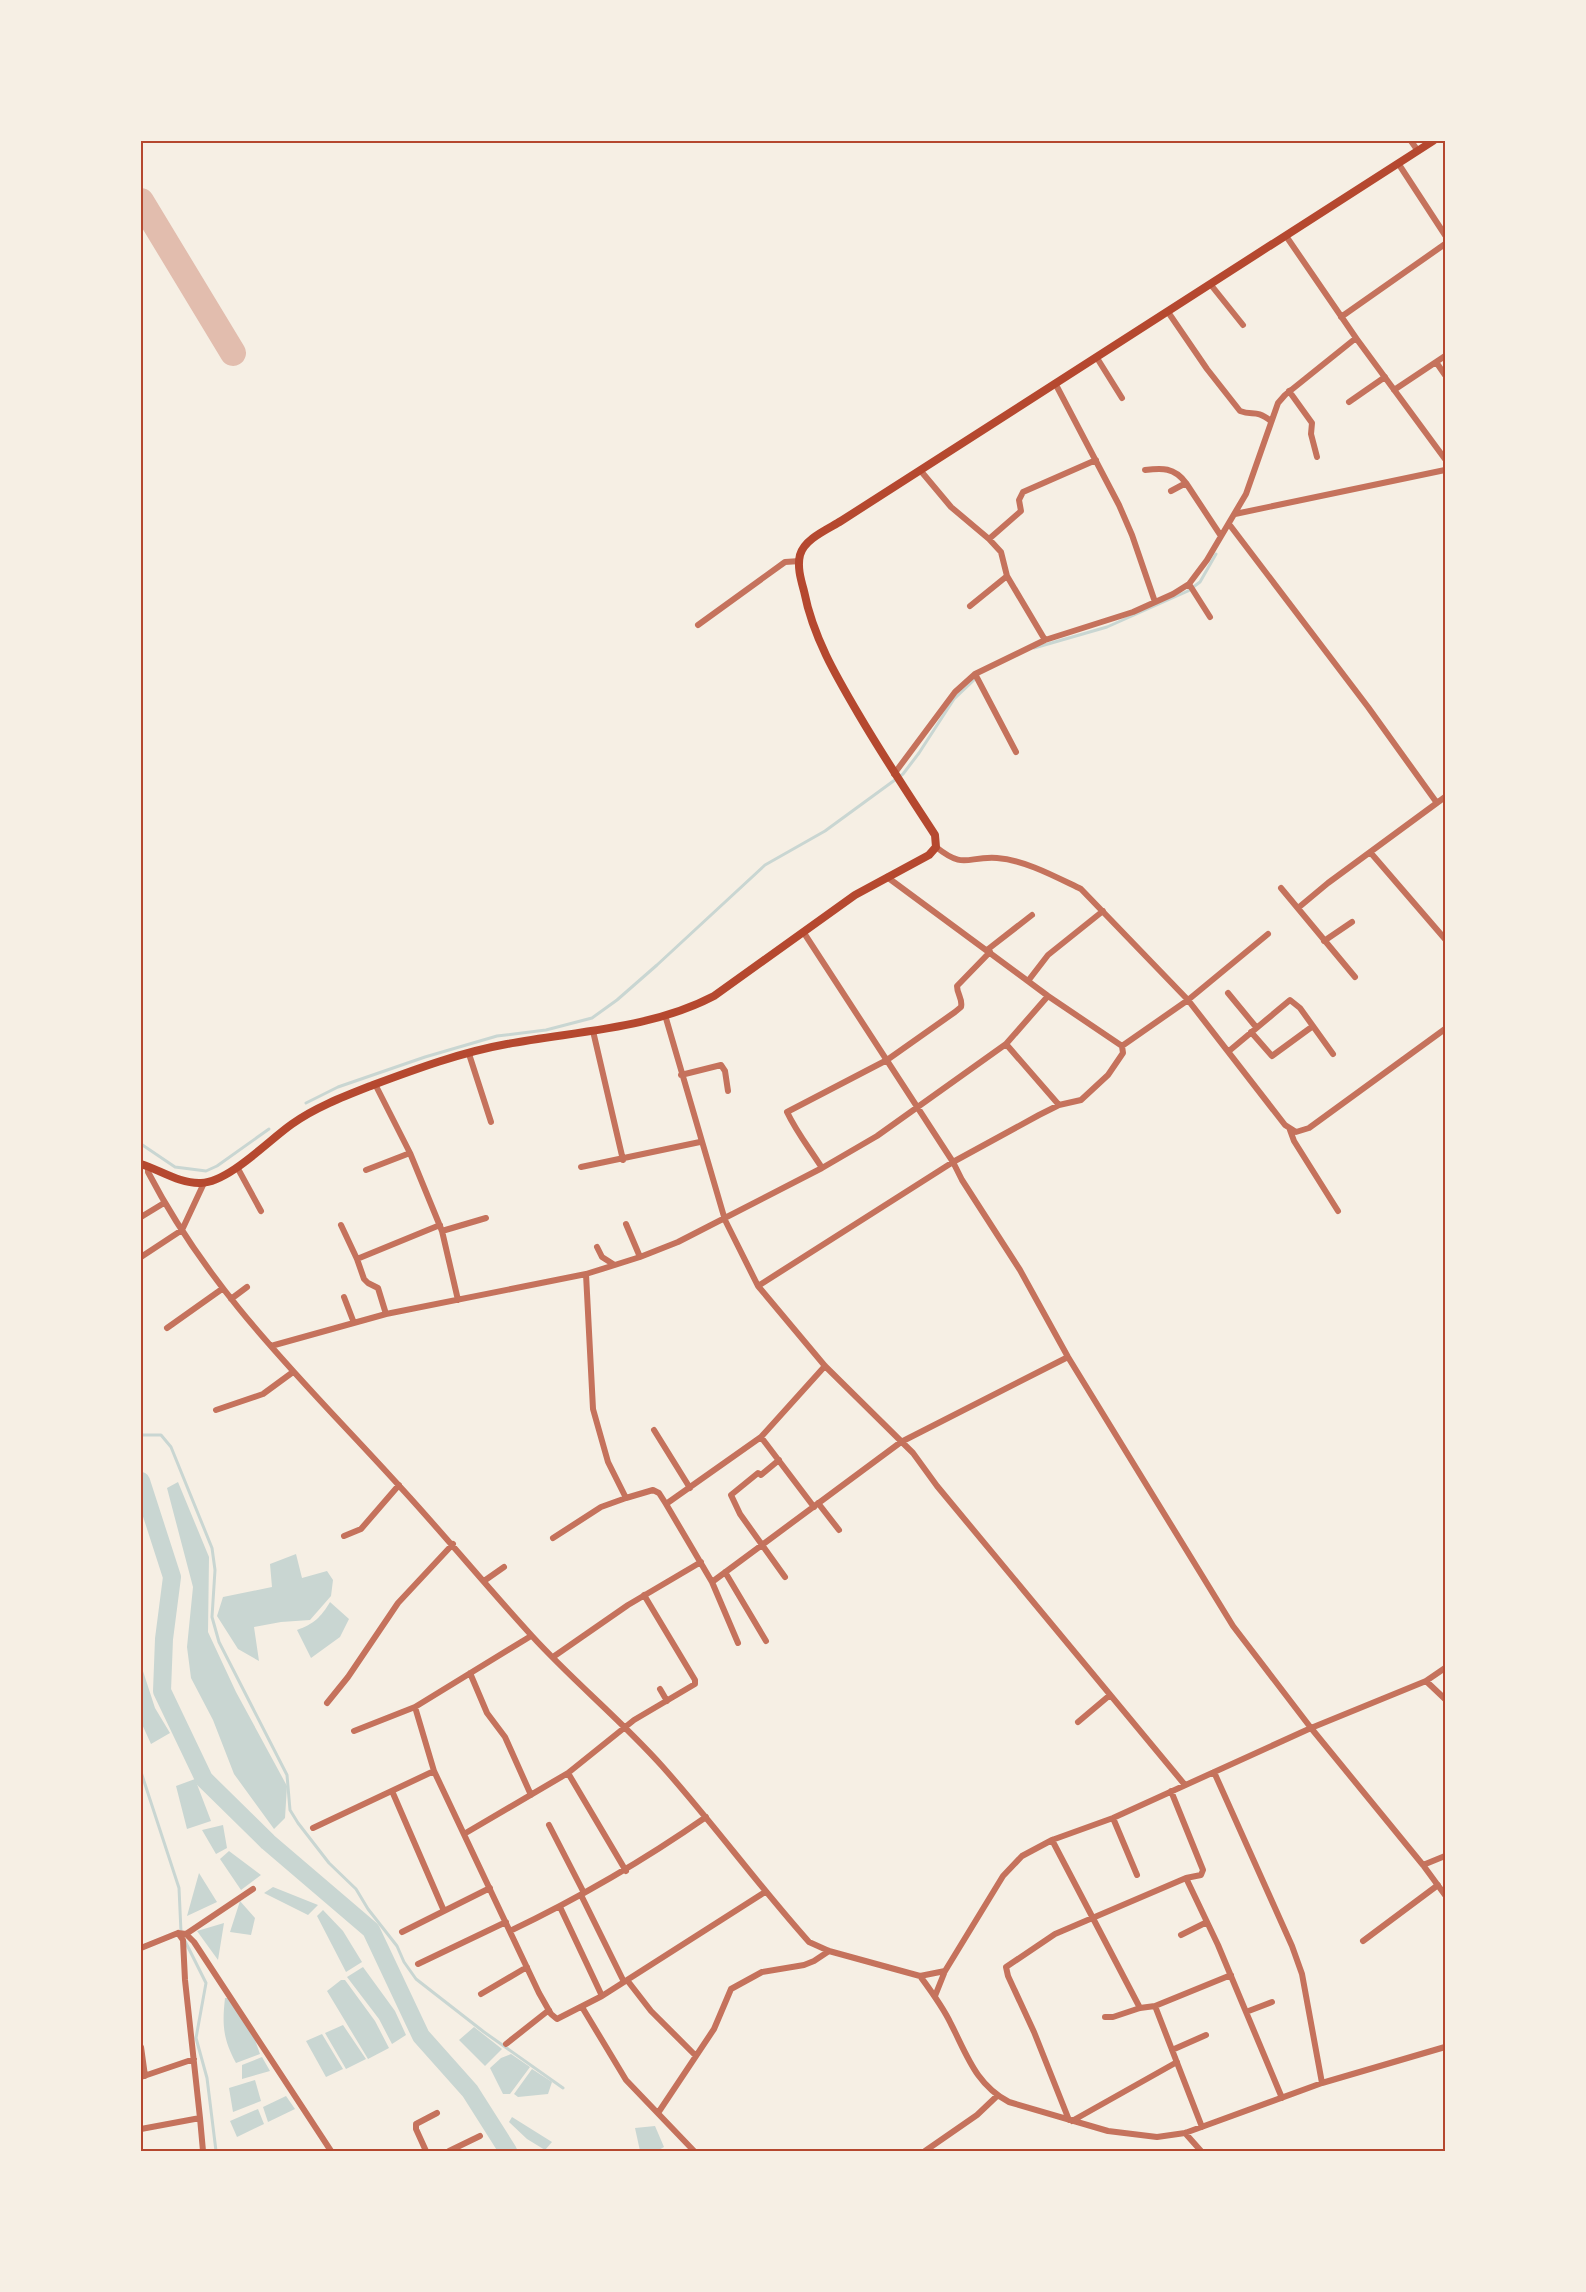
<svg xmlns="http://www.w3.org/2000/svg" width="1586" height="2292" font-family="Lora,serif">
<rect width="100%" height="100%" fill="#f6efe4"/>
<path fill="#c9d6d2" d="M 178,1482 L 209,1557 L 208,1632 L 236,1692 L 287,1786 L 285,1818 L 274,1829 L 234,1774 L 213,1720 L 191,1678 L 187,1647 L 193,1587 L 167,1488 Z
M 296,1554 L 302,1578 L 327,1571 L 333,1580 L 331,1596 L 310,1620 L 281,1622 L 254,1627 L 259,1661 L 238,1649 L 217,1616 L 223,1597 L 272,1587 L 270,1564 Z
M 330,1602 L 349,1619 L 340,1637 L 311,1658 L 297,1630 C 314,1624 321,1617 330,1602 Z
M 141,1665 L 155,1708 L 170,1733 L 151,1744 L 141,1722 Z
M 195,1779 L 211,1821 L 187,1829 L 176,1786 Z
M 223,1825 L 227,1848 L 216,1854 L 202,1830 Z
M 229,1851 L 261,1875 L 241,1890 L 220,1859 Z
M 199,1873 L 217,1902 L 187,1916 Z
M 273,1887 L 318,1905 L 308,1915 L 264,1893 Z
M 240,1901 L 255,1918 L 251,1935 L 230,1932 Z
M 323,1910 L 343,1931 L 362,1962 L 346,1972 L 317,1916 Z
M 224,1923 L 218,1960 L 197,1931 Z
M 363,1967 L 395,2011 L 406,2035 L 392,2044 L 379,2019 L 347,1977 Z
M 341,1980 L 345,1980 L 375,2021 L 389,2048 L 368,2059 L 327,1991 Z
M 225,1998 L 228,1998 L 254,2037 L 260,2054 L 236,2063 C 223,2039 222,2025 225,1998 Z
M 343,2025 L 366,2059 L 346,2069 L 325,2033 Z
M 474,2027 L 502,2049 L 485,2066 L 459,2040 Z
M 322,2034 L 343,2069 L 326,2077 L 306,2041 Z
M 511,2054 L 530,2067 L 510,2094 L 503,2094 L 490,2068 L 501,2058 Z
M 262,2057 L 270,2071 L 242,2079 L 242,2065 Z
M 532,2069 L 552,2082 L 548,2094 L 518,2097 L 514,2094 Z
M 255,2080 L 261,2101 L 233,2112 L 229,2088 Z
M 286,2096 L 295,2109 L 268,2122 L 263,2107 Z
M 258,2109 L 264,2124 L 237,2137 L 230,2121 Z
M 512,2117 L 552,2142 L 545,2150 L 527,2139 L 509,2122 Z
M 655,2126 L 664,2147 L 657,2151 L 640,2151 L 635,2128 Z"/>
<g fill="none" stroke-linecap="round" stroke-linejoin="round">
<path stroke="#c9d6d2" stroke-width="3" d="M 1034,648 L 1107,627 L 1188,591 L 1200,582 L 1216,554
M 306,1103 L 338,1087 L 425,1057 L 497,1036 L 546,1030 L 592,1018 L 617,1000 L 657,965 L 765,865 L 825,831 L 903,774 L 919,753 L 954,699 L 975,679
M 141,1144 L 175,1167 L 206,1171 L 217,1166 L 269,1129
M 141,1435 L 161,1435 L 171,1447 L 212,1548 L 215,1570 L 212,1617 L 219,1642 L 287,1775 L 290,1810 L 298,1823 L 329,1863 L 356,1889 L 368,1909 L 397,1946 L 404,1962 L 416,1979 L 484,2032 L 563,2088
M 141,1772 L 179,1888 L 181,1932
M 185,1941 L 206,1983 L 196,2038 L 207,2078 L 216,2151"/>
<path stroke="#c9d6d2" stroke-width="18" d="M 141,1481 L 172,1577 L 164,1639 L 162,1691 L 204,1779 L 268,1842 L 371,1930 L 421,2036 L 470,2091 L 508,2151"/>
<path stroke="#e2bdae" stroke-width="26" d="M 141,201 L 233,353"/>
<path stroke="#c5725c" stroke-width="6" d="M 1411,141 L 1418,151
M 1398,163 L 1445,235
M 1286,236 L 1356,338 L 1445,459
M 1211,285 L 1243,325
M 1168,312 L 1207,369 L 1240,411 C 1254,416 1255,409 1271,421
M 1341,317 L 1445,244
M 1097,358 L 1122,398
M 1436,362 L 1445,375
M 1055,383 L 1119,505 L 1132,535 L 1155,602
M 1394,390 L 1445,356
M 1289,391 L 1312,423 L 1311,434 L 1317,457
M 1349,402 L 1385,377
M 920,470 L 951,507 L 989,539 L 1001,552 L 1007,576 L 1045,640
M 1145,470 C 1162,468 1174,467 1186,483
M 1171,491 L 1186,483 L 1221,536
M 1235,514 L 1445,470
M 1229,524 L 1368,707 L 1437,803
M 989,539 L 1021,511 L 1019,500 L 1023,492 L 1096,460
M 1189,584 L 1210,617
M 970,606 L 1007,576
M 698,625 L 785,562 L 800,561
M 975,674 L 1016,752
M 894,774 L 955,692 L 975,674 L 1045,640 L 1133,612 L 1173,594 L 1189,584 L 1207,560 L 1246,494 L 1278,403 L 1285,395 L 1356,338
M 936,847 C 965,870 966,856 997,858 C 1025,860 1056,877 1081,889 L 1188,1000 L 1285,1125 L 1296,1132 L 1309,1128 L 1445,1029
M 1370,852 L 1445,939
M 887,877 L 1048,996 L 1122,1046 L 1188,1000 L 1268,934
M 1281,888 L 1355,977
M 1298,908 L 1328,883 L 1445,797
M 804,933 L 953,1162 L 962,1180 L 1020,1270 L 1068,1357 L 1233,1626 L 1311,1728 L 1423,1865 L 1445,1895
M 1324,941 L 1352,922
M 987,950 L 1032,915
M 1028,981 L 1048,955 L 1103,911
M 1228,993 L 1256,1027
M 665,1015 L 725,1220 L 758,1286 L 825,1366 L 913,1453 L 937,1486 L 1185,1785
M 593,1031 L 623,1160
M 1251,1032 L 1272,1056 L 1313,1026
M 1006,1044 L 1059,1105
M 1229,1051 L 1290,1000 L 1300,1008 L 1333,1054
M 469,1054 L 491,1122
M 681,1075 L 721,1065 L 725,1071 L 728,1091
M 375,1084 L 410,1153 L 442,1231 L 458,1300
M 1290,1130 L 1294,1141 L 1338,1211
M 148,1166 L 148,1172 C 214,1299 309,1386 403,1490 C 447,1538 488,1588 532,1636 C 573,1681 621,1720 662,1766 C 713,1823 758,1885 809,1942 L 829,1951 L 920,1976 C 931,1991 943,2007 951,2024 C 967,2055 976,2085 1009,2102 L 1108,2131 L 1157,2137 L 1185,2133 L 1322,2083 L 1445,2047
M 237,1167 L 261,1211
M 581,1167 L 700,1142
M 822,1168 C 810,1149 797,1133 787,1112 L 887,1060 L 955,1012 L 961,1007 C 963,999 957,994 957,986 L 990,952
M 366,1170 L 410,1153
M 141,1217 L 164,1203
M 626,1224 L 640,1257
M 341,1225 L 357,1259
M 442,1231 L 486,1218
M 597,1247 L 602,1257 L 613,1264
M 141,1257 L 182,1230 L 204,1183
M 586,1274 L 593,1409 L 608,1462 L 626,1498 L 653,1490 L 659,1493 L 666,1504
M 758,1286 L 953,1162 L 1039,1115 L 1059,1105 L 1081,1100 L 1108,1075 L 1123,1053 L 1122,1046
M 344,1297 L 354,1323
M 231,1299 L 247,1287
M 386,1314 L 378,1288 L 368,1283 L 364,1279 L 357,1259 L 440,1225
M 167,1328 L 222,1289
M 271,1346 L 386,1314 L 586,1274 L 640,1257 L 678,1242 L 822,1168 L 877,1136 L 1006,1044 L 1048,996
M 216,1410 L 263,1394 L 293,1372
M 654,1430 L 690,1488
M 761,1437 L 814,1507
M 779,1460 L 761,1475 L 758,1473 L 731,1495 L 740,1514 L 785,1577
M 818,1503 L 839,1530
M 344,1536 L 361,1529 L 399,1485
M 553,1538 L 601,1507 L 626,1498
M 725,1572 L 766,1641
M 484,1581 L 504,1567
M 712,1582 L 901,1442 L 1068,1357
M 738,1643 L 712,1582 L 666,1504 L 761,1437 L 825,1366
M 553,1657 L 628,1605 L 701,1562
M 470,1673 L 487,1713 L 505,1737 L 531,1795
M 1426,1681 L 1445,1699
M 660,1689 L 667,1701
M 327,1703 L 348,1677 L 398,1603 L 453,1544
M 415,1707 L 434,1771 L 539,1993 L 551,2014 L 557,2019 L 602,1996 L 765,1892
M 1078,1722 L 1110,1695
M 354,1731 L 415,1707 L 531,1636
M 1214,1772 L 1292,1946 L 1302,1974 L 1322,2083
M 568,1773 L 626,1871
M 392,1791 L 444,1911
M 1171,1791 L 1203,1870 L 1201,1875 L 1186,1878 L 1218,1945 L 1282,2098
M 1113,1818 L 1137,1875
M 549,1825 L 584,1893
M 313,1828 L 434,1771
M 464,1834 L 568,1773 L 634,1720 L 695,1684 L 695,1680 L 644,1595
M 1052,1840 L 1140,2008
M 1423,1865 L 1445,1856
M 581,1895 L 624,1982
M 560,1907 L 602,1996
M 510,1931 C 579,1898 643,1861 706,1817
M 402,1932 L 490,1888
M 186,1934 L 194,1942 L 331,2151
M 1181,1935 L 1207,1922
M 1363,1941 L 1438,1885
M 141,1948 L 178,1933 L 186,1934 L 253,1889
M 418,1964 L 506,1922
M 920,1976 L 945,1971
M 627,1980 L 651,2011 L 696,2056
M 481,1994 L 527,1967
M 935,1996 L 945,1971 L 1003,1876 L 1022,1856 L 1052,1840 L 1113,1818 L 1311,1728 L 1426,1681 L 1445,1668
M 1155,2006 L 1202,2127
M 582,2007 L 626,2080 L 694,2151
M 1246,2012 L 1272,2002
M 1105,2017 L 1113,2017 L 1140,2008 L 1155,2006 L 1231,1975
M 506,2044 L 549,2010
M 141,2047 L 145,2076
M 1172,2050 L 1206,2035
M 141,2077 L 194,2059
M 658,2113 L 714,2029 L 731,1989 L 762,1972 L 804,1965 L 814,1961 L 829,1951
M 200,2118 L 203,2151
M 1069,2120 L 1034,2032 L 1008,1976 L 1006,1967 L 1055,1934 L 1186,1878
M 1072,2121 L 1177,2062
M 141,2129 L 200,2118 L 185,1980 L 183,1940 L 178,1933
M 1185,2133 L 1201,2151
M 426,2151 L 416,2129 L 416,2124 L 437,2113
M 449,2151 L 480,2136
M 925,2151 L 977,2115 L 997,2096"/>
<path stroke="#b5482f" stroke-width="8" d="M 141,1164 C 160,1170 180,1184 201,1183 C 229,1182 269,1140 292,1124 C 316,1107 345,1096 373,1085 C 416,1069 462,1052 507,1044 C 576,1031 651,1029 714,996 L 855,895 L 929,855 L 936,847 L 935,835 C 909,795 883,756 859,715 C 836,676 813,637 804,591 C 801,580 797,567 800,555 C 804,539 828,529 841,521 L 1433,141"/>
</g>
<rect width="1586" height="2292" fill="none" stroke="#f6efe4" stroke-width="285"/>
<rect x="142" y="142" width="1302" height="2008" fill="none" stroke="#b5482f" stroke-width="2"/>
</svg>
